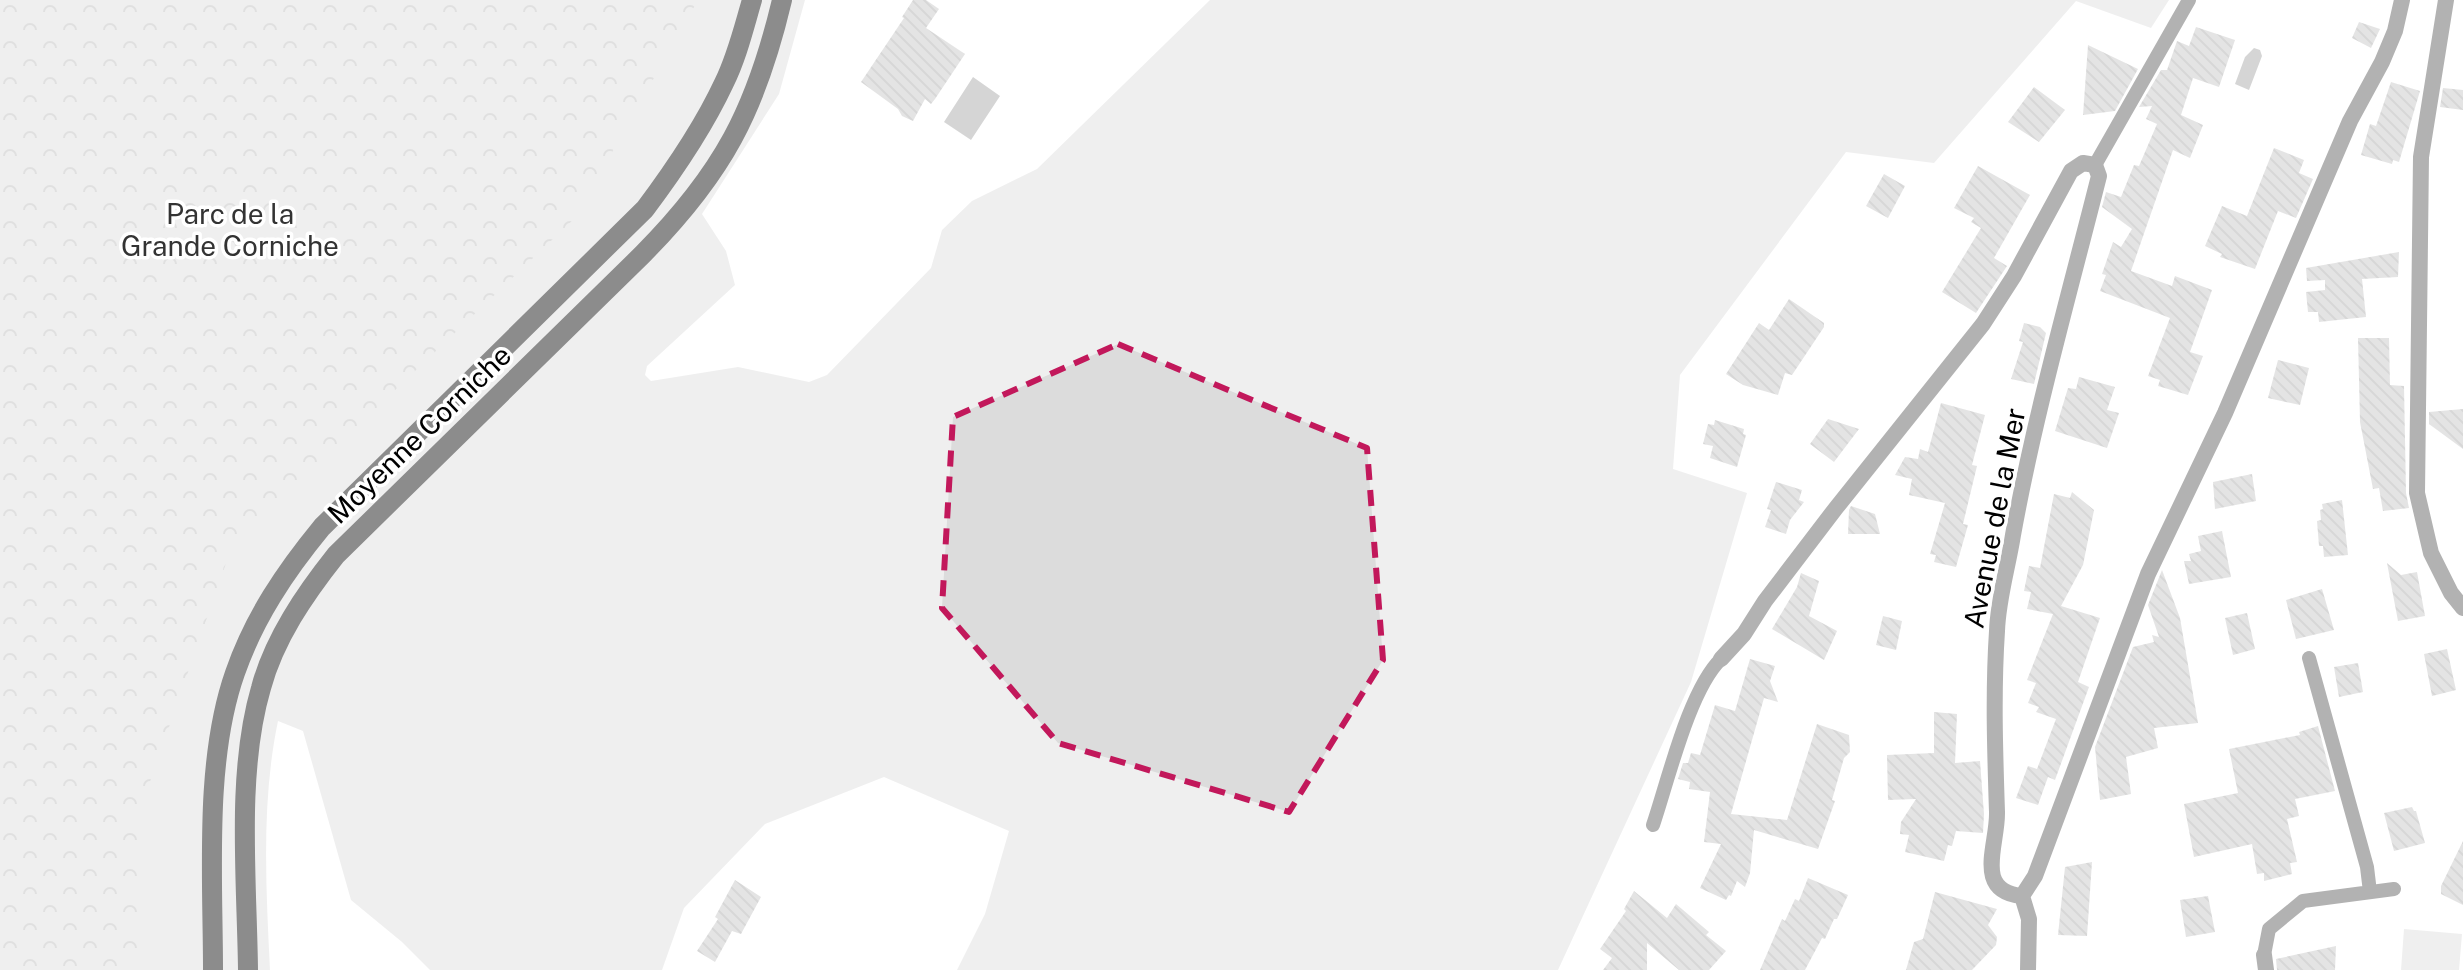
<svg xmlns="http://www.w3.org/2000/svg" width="2463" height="970" font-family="'Public Sans',sans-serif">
<defs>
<pattern id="forest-crowns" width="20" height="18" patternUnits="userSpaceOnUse" patternTransform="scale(2)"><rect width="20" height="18" fill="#dcdcdc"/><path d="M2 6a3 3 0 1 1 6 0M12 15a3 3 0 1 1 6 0" fill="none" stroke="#bbb"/></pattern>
<pattern id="building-back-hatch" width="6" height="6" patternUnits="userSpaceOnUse" patternTransform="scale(2)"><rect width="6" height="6" fill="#c4c4c4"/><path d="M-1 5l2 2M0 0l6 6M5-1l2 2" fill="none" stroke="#a7a7a7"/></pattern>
</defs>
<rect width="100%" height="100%" fill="#fff"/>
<path fill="#dcdcdc" d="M 0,0 L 805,0 L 779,94 L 702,214 L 726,251 L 735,285 L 647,366 L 645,375 L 651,381 L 738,367 L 809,382 L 827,375 L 931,268 L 942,230 L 972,201 L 1037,169 L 1210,0 L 2169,0 L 2151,28 L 2076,1 L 1934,163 L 1846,152 L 1680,375 L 1673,469 L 1747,493 L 1691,682 L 1558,970 L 957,970 L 985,914 L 1009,831 L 884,777 L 765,824 L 684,908 L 662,970 L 430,970 L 402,942 L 351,900 L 303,731 L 278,721 C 261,802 266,888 270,970 L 0,970 Z
M 2404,929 L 2462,934 L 2459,970 L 2401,970 Z"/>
<path fill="url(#forest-crowns)" d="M 0,0 L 698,0 L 575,218 L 232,546 L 137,819 L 139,970 L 0,970 Z"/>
<path fill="#a3a3a3" d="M 2254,48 L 2260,50 L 2262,56 L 2249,90 L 2235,84 L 2245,57 Z
M 973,77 L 1000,96 L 971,140 L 944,122 Z"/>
<path fill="url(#building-back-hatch)" d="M 913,0 L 926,0 L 939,9 L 926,28 L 965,54 L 935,99 L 931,104 L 925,99 L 913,121 L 902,116 L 898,109 L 861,82 L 904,18 L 902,17 Z
M 2359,22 L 2380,29 L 2371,48 L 2352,38 Z
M 2196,27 L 2235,40 L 2219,87 L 2193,78 L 2181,115 L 2203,125 L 2190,158 L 2173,150 L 2131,271 L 2172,286 L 2175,276 L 2212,290 L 2190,352 L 2203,356 L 2188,395 L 2158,386 L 2160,380 L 2148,376 L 2170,318 L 2100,291 L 2106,275 L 2102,274 L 2113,242 L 2121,247 L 2132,229 L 2102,207 L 2106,192 L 2121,197 L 2134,165 L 2139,166 L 2157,124 L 2146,119 L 2152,106 L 2139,107 L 2161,70 L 2167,70 L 2177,41 L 2189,46 Z
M 2088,45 L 2138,69 L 2115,111 L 2083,115 Z
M 2391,82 L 2420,91 L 2399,162 L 2393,160 L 2392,164 L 2361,155 L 2370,124 L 2376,126 Z
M 2034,87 L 2065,110 L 2039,142 L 2008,122 Z
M 2443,88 L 2463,90 L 2463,110 L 2440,107 Z
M 2274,148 L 2304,160 L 2299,173 L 2313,179 L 2296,218 L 2278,211 L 2255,269 L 2220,257 L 2222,254 L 2205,246 L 2222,206 L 2247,216 Z
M 1978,166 L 2030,195 L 1994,258 L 2007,266 L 1976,313 L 1942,292 L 1981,228 L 1971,222 L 1974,218 L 1954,208 Z
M 1884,174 L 1905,186 L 1888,218 L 1866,206 Z
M 2399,252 L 2398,277 L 2362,279 L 2366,317 L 2319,322 L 2318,312 L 2308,312 L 2306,292 L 2325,290 L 2325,280 L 2307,281 L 2306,268 Z
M 1789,299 L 1824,323 L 1824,327 L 1792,375 L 1785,373 L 1778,395 L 1743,385 L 1726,374 L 1759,323 L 1769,330 Z
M 2024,323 L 2040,327 L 2046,333 L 2034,384 L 2011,379 L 2023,342 L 2019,341 Z
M 2358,338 L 2389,338 L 2390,385 L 2404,386 L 2406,493 L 2409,508 L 2383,511 L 2379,488 L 2373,489 L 2360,422 Z
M 2278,360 L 2309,368 L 2300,405 L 2268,398 Z
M 2079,377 L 2115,387 L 2107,410 L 2119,413 L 2107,448 L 2055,431 L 2068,388 L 2076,389 Z
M 1941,403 L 1985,415 L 1972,465 L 1977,466 L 1963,524 L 1968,525 L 1956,567 L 1934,562 L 1936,555 L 1930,554 L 1945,503 L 1909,495 L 1912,479 L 1895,475 L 1905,457 L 1918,459 L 1920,449 L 1928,452 Z
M 2463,409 L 2463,449 L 2429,424 L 2429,412 Z
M 1828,419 L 1859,429 L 1834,462 L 1810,444 Z
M 1715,420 L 1744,429 L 1743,434 L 1746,435 L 1737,467 L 1710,458 L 1713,446 L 1703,444 L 1708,424 L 1714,425 Z
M 2252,474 L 2256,501 L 2215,509 L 2213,482 Z
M 1776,482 L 1802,490 L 1799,500 L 1804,502 L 1790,520 L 1786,534 L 1765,527 L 1771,510 L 1767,509 Z
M 2072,492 L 2094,510 L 2083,565 L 2061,606 L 2100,618 L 2078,682 L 2089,687 L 2055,780 L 2048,777 L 2038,805 L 2016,798 L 2028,766 L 2037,769 L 2056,719 L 2036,712 L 2039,707 L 2028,703 L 2036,683 L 2027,680 L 2053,614 L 2027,609 L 2031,592 L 2024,591 L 2029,566 L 2040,568 L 2054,494 L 2070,498 Z
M 2342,500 L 2348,555 L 2324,557 L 2323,546 L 2319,546 L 2317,521 L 2321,520 L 2320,510 L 2323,509 L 2322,504 Z
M 1851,506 L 1875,514 L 1880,534 L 1848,534 L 1849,510 Z
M 2222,531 L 2231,577 L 2189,584 L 2184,561 L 2191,561 L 2189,554 L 2201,551 L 2198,536 Z
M 2387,563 L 2401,575 L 2417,572 L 2425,616 L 2398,621 Z
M 2162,570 L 2180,618 L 2198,723 L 2154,728 L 2158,748 L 2126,757 L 2131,794 L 2100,800 L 2095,747 L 2133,647 L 2154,642 L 2152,635 L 2159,637 L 2148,605 Z
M 1801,573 L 1819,581 L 1809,616 L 1837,631 L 1824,660 L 1772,629 L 1797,587 Z
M 2322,589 L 2334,630 L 2296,639 L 2286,600 Z
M 2247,613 L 2255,649 L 2233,655 L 2225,618 Z
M 1883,616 L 1902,621 L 1896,650 L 1876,645 Z
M 2447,649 L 2456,690 L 2432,696 L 2424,654 Z
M 1750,659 L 1775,666 L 1770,681 L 1778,702 L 1764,698 L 1731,814 L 1787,820 L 1817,724 L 1849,735 L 1850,752 L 1844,758 L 1832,800 L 1835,801 L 1818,849 L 1754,830 L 1750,873 L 1745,887 L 1737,881 L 1731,896 L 1729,895 L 1726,900 L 1700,888 L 1721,844 L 1704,842 L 1710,792 L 1689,789 L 1690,782 L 1678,779 L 1683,763 L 1688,763 L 1691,753 L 1700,755 L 1715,705 L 1735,711 Z
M 2358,663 L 2363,692 L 2339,697 L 2334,667 Z
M 1934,712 L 1957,714 L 1955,763 L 1980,761 L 1984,814 L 1983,833 L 1956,831 L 1952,846 L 1948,845 L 1944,861 L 1905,852 L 1909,835 L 1900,834 L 1901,822 L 1916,799 L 1888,800 L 1887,755 L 1934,753 Z
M 2318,726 L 2335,791 L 2295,799 L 2299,816 L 2287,819 L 2297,862 L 2290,863 L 2292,874 L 2264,881 L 2264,873 L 2257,874 L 2252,844 L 2194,857 L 2184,804 L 2238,793 L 2229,749 L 2300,735 L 2299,732 Z
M 2412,807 L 2414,811 L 2416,811 L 2425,843 L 2394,851 L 2384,813 Z
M 2463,841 L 2463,905 L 2441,894 L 2441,886 Z
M 2092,862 L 2087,936 L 2058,935 L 2065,867 Z
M 1808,878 L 1848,895 L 1837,919 L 1834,919 L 1825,939 L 1822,938 L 1805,970 L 1760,970 L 1782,919 L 1785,921 L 1795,899 L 1799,901 Z
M 735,880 L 761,897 L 741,934 L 732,931 L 715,962 L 697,951 L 718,919 L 715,917 Z
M 1634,891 L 1667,918 L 1676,904 L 1709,932 L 1706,935 L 1726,951 L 1709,970 L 1679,970 L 1647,943 L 1647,970 L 1603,970 L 1612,958 L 1600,949 L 1626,911 L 1624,909 Z
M 1935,892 L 1997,909 L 1988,925 L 1997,937 L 1996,945 L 1972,970 L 1906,970 L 1914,942 L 1923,939 Z
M 2208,896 L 2215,932 L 2186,937 L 2180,900 Z
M 2336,946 L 2335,970 L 2277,970 L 2276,959 Z"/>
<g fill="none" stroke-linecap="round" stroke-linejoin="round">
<defs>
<path id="primary" d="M 213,970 C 213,877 204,761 235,673 C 254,618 285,572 322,527 L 645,209 C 675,169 703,128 724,83 C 737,57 744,27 752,0
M 248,970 C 247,881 236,773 261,688 C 274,639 305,594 336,555 L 643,254 C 723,173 756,110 782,0"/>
</defs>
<use href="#primary" stroke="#dbdbdb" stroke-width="24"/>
<path stroke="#555" stroke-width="14" d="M 2095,165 L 2189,0
M 2309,658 L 2367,867 L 2370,892
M 1653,825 C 1668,781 1689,690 1721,659
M 2264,955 L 2269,929 L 2303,901 L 2394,889"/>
<path stroke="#555" stroke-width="16" d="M 2446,0 L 2421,157 L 2417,493 L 2431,553 L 2451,593 L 2463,608
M 1721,659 L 1744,634 L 1765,601 L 1836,508 L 1983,324 L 2014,276 L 2071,171 L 2083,163 L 2095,165 L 2099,176 C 2069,295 2035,414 2013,535 C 2008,567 1998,599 1997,631 C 1993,691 1995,752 1997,812 C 1998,845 1973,891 2022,896 L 2035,876 L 2148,574 L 2225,413 L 2350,121 L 2382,62 L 2395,31 L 2402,0
M 2022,896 L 2029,919 L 2028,970
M 2264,955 L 2266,970"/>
<use href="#primary" stroke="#000" stroke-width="20"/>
</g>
<path d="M0 0H2463V970H0ZM 1118,344 L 1367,448 L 1383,660 L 1289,812 L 1058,743 L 942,608 L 953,417 Z" fill="#fff" fill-opacity=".55" fill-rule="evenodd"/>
<path fill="none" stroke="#c2185b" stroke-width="6" stroke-dasharray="16 10" stroke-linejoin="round" d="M 1118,344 L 1367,448 L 1383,660 L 1289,812 L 1058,743 L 942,608 L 953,417 Z"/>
<g text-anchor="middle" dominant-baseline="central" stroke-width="7" stroke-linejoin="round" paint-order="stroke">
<g font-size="28" fill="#333" stroke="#fff">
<text x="230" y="213">Parc de la<tspan x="230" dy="32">Grande Corniche</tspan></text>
</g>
<g font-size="28" fill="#000" stroke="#fff">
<text transform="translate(419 434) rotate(-44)">Moyenne Corniche</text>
<text transform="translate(1994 518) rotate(-79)">Avenue de la Mer</text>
</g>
</g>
</svg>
